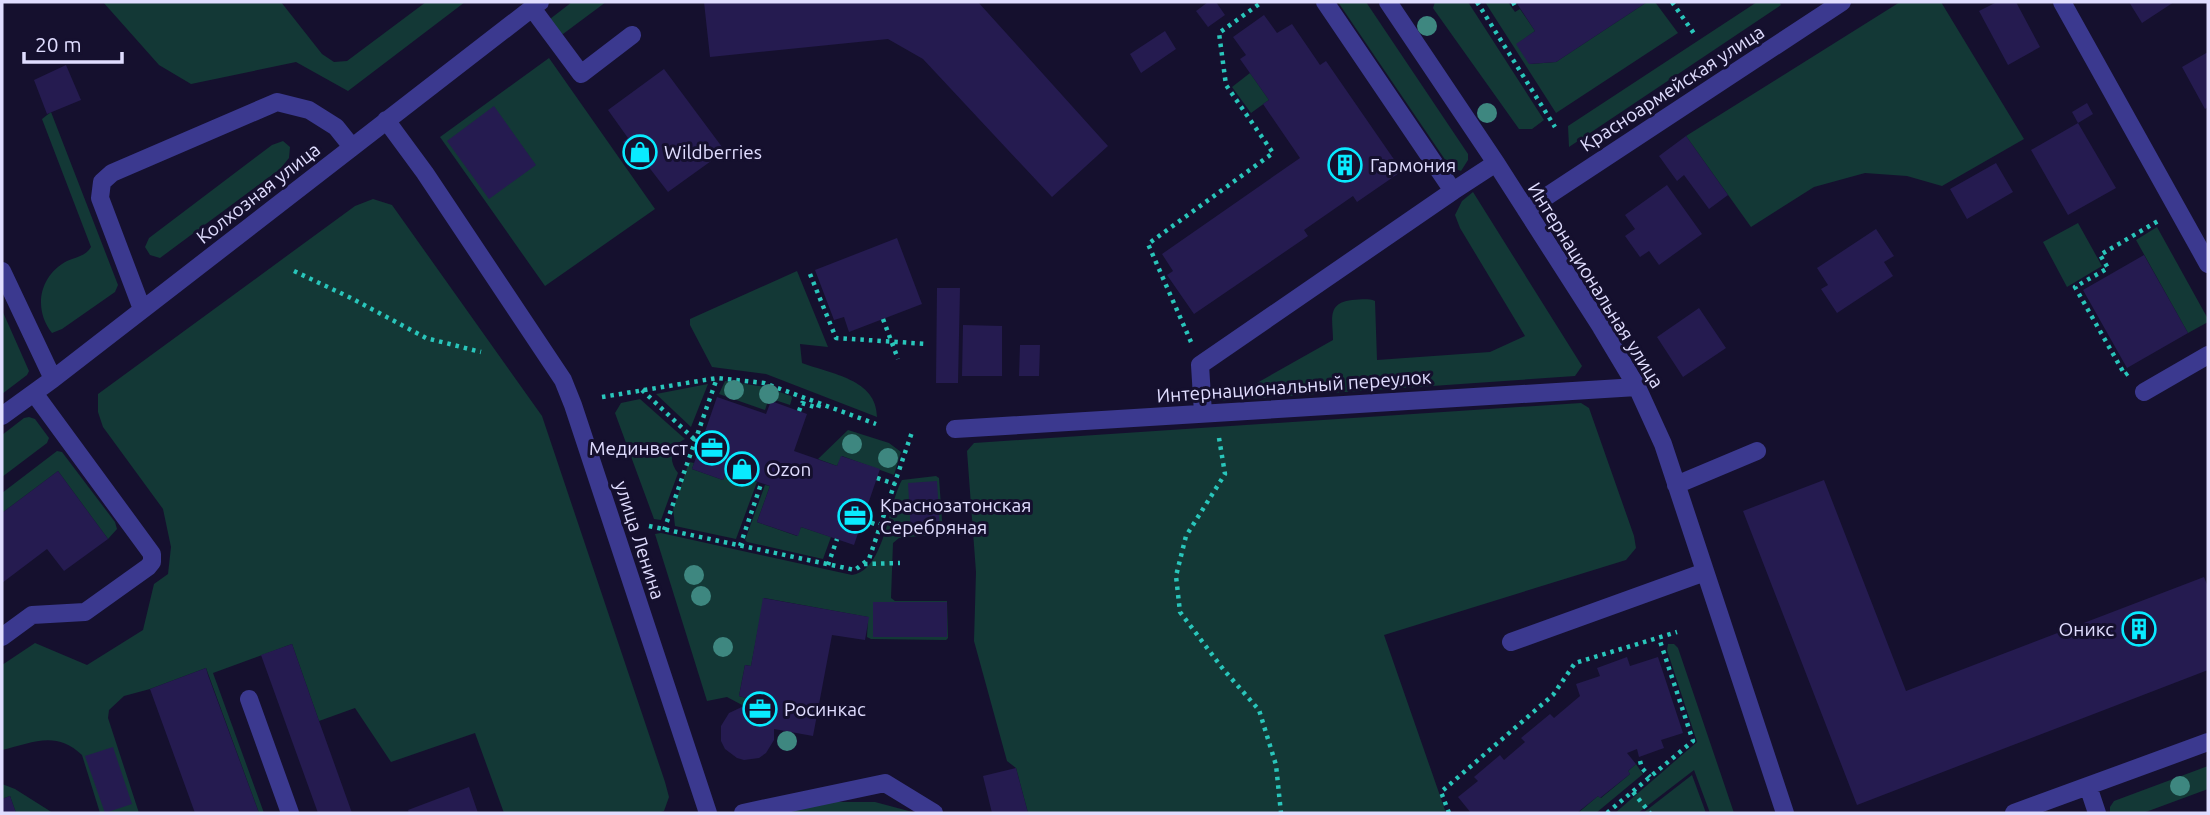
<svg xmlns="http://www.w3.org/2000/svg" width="2210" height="815" font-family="Ubuntu,sans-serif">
<rect width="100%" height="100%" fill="#15102e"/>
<path fill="#133836" d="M 103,2 L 281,2 L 322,54 L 334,62 L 347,61 L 426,2 L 465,2 L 348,91 L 296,62 L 191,84 L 159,65 Z
M 572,2 L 606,2 L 563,34 L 557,33 L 550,19 Z
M 1338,2 L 1366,2 L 1468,154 L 1468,160 L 1461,171 L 1450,167 Z
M 1435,2 L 1468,2 L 1544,120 L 1532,129 L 1519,129 L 1435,11 L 1433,8 Z
M 1485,2 L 1508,2 L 1515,12 L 1520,9 L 1535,31 L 1517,44 L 1530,64 L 1556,62 L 1647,2 L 1655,2 L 1678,33 L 1556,113 Z
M 1757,2 L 1779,2 L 1781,5 L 1569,147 L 1568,126 Z
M 1900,2 L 1941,2 L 2024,139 L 1942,186 L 1907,176 L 1865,173 L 1814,187 L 1751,227 L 1686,136 Z
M 549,58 L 655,209 L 545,286 L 440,137 Z
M 1250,73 L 1269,100 L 1251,113 L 1232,87 Z
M 51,112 L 118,285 L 115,292 L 62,329 L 52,333 C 33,309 39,276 67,261 C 76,257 86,256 91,247 L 42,119 Z
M 283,141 L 290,147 L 289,158 L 280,169 L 160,258 L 150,255 L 145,247 L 149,238 L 272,145 Z
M 1473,192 L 1582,366 L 1575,376 L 1218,401 L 1223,389 L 1233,387 L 1241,392 L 1333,340 C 1333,320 1326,303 1352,300 C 1360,300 1367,298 1375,301 L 1377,360 L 1490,352 L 1525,336 L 1460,228 L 1455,215 L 1462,201 Z
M 373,199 L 392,205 L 542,416 L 665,782 L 669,797 L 664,811 L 658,813 L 504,813 L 475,733 L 391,762 L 355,708 L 319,721 L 292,644 L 213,673 L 264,813 L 259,813 L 206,668 L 150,689 L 124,696 L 109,710 L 108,718 L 139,813 L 100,813 L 82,755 C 56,730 32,743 2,750 L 2,665 L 35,643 L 87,665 L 143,630 L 154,584 L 168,574 L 171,547 L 163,509 L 103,427 L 98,412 L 98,394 L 355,206 Z
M 2078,223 L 2102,266 L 2067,287 L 2043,242 Z
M 2157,227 L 2208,319 L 2208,322 L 2188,333 L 2136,240 Z
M 797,271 L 828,347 L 800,344 L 802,363 C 831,374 877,379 877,417 L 766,374 L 712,367 L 690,325 L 690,319 Z
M 2,310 L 29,371 L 27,375 L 2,394 Z
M 725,381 L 765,387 L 791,396 L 792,398 L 790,405 L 769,398 L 765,410 L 719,394 Z
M 708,384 L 691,427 L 656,394 Z
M 640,399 L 685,439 C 670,446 668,461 678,473 L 661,520 L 654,519 L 615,413 L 621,403 Z
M 1581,403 L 1589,408 L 1634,536 L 1636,548 L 1626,560 L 1384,635 L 1446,813 L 1275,813 L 1271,812 L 1266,813 L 1028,813 L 1016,768 L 1007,761 L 974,641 L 976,572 L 967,451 L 974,443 Z
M 29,417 L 35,419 L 49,438 L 47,443 L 2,477 L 2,435 L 24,418 Z
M 848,430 L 889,443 L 901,452 L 894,475 L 842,456 L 837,466 L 818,459 Z
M 57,451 L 62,452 L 115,522 L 117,529 L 108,539 L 58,471 L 2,513 L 2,493 Z
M 689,462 L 694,463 L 692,469 L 723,480 L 726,471 L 757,482 L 736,539 L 675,526 L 673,509 Z
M 936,476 L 939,478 L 943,534 L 899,538 L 893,543 L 891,598 L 895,601 L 947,601 L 948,638 L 946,640 L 871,639 L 867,637 L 868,617 L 764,598 L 751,666 L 745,665 L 739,696 L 746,698 L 744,706 L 727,697 L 707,701 L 655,534 L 661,533 L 852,575 C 885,570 888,504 902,480 Z
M 765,485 L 770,486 L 757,522 L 797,536 L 801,527 L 831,537 L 823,559 L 747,542 L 745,540 Z
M 1668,644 L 1674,644 L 1678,648 L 1734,813 L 1710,813 L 1694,770 L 1638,813 L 1615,813 L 1697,742 L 1667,650 Z
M 1636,764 L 1643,774 L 1596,813 L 1578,813 L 1598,796 L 1601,798 L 1630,774 L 1628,771 Z
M 2208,766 L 2208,789 L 2143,813 L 2110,813 L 2110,807 L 2114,801 Z
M 1692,775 L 1706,813 L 1643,813 Z
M 2,784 L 15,789 L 53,813 L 16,813 L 10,796 L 2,799 Z
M 833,802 L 875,802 L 916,813 L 780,813 Z"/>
<path fill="#251b50" d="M 704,2 L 978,2 L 1108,146 L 1052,197 L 923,59 L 888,39 L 710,57 Z
M 1208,2 L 1216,2 L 1225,15 L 1208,27 L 1196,11 Z
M 1516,2 L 1647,2 L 1556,62 L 1529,64 L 1516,44 L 1535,31 Z
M 1997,2 L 2016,2 L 2040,47 L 2008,65 L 1979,11 Z
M 2129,2 L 2174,2 L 2142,23 Z
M 1264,15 L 1277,33 L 1292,24 L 1320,65 L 1326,61 L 1402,171 L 1357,202 L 1353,196 L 1304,230 L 1308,236 L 1194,314 L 1167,275 L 1173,271 L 1162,254 L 1300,158 L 1263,104 L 1269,100 L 1240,59 L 1246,55 L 1233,37 Z
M 1165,31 L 1176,49 L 1141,73 L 1130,54 Z
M 2208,52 L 2208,107 L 2205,109 L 2182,67 Z
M 66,65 L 81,100 L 47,114 L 34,80 Z
M 664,69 L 725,151 L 668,192 L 648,166 L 644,169 L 623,142 L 628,138 L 608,110 Z
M 2087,103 L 2093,114 L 2078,123 L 2072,112 Z
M 494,106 L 536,165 L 489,199 L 447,141 Z
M 2078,123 L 2116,188 L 2068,215 L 2031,150 Z
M 1686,136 L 1728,195 L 1709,209 L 1684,175 L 1677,181 L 1659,156 Z
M 1996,163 L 2013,192 L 1967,219 L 1950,189 Z
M 1667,185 L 1702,234 L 1659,265 L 1649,251 L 1640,257 L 1625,236 L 1635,229 L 1625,215 Z
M 1876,229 L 1894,256 L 1884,262 L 1893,276 L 1837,313 L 1821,289 L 1828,285 L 1817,268 Z
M 897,238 L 922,304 L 849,332 L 844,317 L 834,320 L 815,270 Z
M 2144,255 L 2188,333 L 2127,368 L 2083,290 Z
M 937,288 L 960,288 L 958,383 L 936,383 Z
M 1699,308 L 1726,348 L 1683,377 L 1657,337 Z
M 963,325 L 1002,326 L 1002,376 L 962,376 Z
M 1020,345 L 1040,345 L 1039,376 L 1019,376 Z
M 717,397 L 766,414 L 771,401 L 807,414 L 794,451 L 837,466 L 841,456 L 880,469 L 854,545 L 801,527 L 798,536 L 757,522 L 770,486 L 726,471 L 723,480 L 692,469 Z
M 58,471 L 108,539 L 64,571 L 47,549 L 2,583 L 2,513 Z
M 1824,480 L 1906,691 L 2204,577 L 2208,587 L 2208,670 L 1857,805 L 1743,511 Z
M 937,481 L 940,531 L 911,534 L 908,483 Z
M 763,598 L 869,617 L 865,640 L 832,635 L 813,736 L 774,729 L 774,740 L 766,753 L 759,758 L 744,760 L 737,758 L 725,749 L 721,741 L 721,726 L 729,713 L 744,706 L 746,698 L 739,696 L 745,665 L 751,666 Z
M 873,602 L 947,602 L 947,637 L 873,637 Z
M 292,644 L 319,721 L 352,813 L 318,813 L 261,655 Z
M 1627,657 L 1630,666 L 1658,657 L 1683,733 L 1661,740 L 1664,748 L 1639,757 L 1637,749 L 1627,753 L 1636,764 L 1628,771 L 1630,774 L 1600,798 L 1598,796 L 1577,813 L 1471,813 L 1458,797 L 1478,781 L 1474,777 L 1500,755 L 1504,760 L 1525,742 L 1521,738 L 1550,714 L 1554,718 L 1580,696 L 1576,684 L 1600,676 L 1597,668 Z
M 206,668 L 208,675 L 259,813 L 195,813 L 150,689 Z
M 113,747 L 132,804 L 105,813 L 85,756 Z
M 1016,768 L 1028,813 L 992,813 L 983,776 Z
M 469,787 L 478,813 L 409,813 L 408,810 Z
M 10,796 L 16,813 L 2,813 L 2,799 Z"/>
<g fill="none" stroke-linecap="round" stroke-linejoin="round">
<path stroke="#29c6bb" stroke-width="4.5" stroke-dasharray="3.5 5" stroke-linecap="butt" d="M 1477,2 L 1555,127
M 1513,2 L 1515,6
M 1672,2 L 1695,35
M 294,271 L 351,298 L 426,338 L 481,352
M 810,274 L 836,338 L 928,344
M 883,319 L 898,359
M 1191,342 L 1148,244 L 1273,153 L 1226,85 L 1219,33 L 1262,2
M 2128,373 L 2125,375 L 2075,287 L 2108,268 L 2100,255 L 2158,221
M 642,390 L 695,440
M 602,397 L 717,378 L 764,383 L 876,424
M 799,411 L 802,403 L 818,408 L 820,402
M 1219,438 L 1225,474 L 1186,536 L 1176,576 L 1180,612 L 1223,669 L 1259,710 L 1276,765 L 1281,813
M 877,478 L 895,484
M 863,520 L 881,526
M 649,526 L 855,570 L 869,559 L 912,432
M 664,530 L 717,378
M 740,546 L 761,484
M 864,564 L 900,563
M 828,565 L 837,539
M 1640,761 L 1642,768 L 1650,777
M 1633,792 L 1650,813
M 1449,813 L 1441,792 L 1553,695 L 1575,663 L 1677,632
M 1607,813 L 1693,741 L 1659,638"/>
<path stroke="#3b398f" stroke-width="18" d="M 1325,2 L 1453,191 L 1496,163
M 1388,2 L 1496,163 L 1601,327 L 1637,387 L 1663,444 L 1785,813
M 2062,2 L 2208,264
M 532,8 L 581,74 L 632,35
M 386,120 L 425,173 L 563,380 L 573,405 L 708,813
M 1526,210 L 1842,2
M 2,271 L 53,379
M 142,309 L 100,198 L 102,182 L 112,173 L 277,102 L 309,110 L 336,127 L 352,147
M 2144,392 L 2208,355
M 1203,413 L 1200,365 L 1453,191
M 2,416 L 53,379 L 540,2
M 955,429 L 1637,387
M 1676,485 L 1757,451
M 2,637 L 32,615 L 85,612 L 148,567 L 152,562 L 152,554 L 34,393
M 1511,642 L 1705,572
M 249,699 L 290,813
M 2088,786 L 2097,813
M 743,813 L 885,783 L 934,813
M 2014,813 L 2208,742"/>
</g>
<g fill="#3e8780">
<circle cx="1427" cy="26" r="10"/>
<circle cx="1487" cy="113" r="10"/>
<circle cx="734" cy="390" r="10"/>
<circle cx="769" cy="394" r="10"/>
<circle cx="852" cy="444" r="10"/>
<circle cx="888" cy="458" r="10"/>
<circle cx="694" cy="575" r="10"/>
<circle cx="701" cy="596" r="10"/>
<circle cx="723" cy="647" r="10"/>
<circle cx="787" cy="741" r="10"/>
<circle cx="2180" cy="786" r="10"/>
</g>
<defs>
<symbol id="shop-ring" viewBox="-11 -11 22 22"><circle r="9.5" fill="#15102e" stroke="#09eaff" stroke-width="1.5"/><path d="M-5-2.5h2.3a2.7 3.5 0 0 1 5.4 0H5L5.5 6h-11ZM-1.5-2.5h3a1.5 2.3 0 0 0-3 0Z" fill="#09eaff"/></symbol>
<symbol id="building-ring" viewBox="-11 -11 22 22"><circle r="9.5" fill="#15102e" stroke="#09eaff" stroke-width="1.5"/><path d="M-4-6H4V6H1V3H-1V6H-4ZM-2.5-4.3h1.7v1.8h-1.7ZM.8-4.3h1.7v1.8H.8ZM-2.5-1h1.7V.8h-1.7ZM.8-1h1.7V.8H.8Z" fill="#09eaff"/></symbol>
<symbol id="office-ring" viewBox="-11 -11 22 22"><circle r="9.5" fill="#15102e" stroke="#09eaff" stroke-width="1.5"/><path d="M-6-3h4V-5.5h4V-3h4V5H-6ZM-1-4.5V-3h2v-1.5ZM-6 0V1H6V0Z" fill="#09eaff"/></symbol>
</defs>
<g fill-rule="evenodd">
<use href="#shop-ring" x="621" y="133" width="38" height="38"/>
<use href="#building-ring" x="1326" y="146" width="38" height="38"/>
<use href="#office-ring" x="693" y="429" width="38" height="38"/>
<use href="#shop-ring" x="723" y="450" width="38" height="38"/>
<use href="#office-ring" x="836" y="497" width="38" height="38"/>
<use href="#building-ring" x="2120" y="610" width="38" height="38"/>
<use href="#office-ring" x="741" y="690" width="38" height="38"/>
</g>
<g text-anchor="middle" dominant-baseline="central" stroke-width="6" stroke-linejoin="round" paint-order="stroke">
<g font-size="19" fill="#e0ddff" stroke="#15102e">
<text transform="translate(1672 88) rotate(-33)">Красноармейская улица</text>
<text transform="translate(258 193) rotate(-38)">Колхозная улица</text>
<text transform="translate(1596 285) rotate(58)">Интернациональная улица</text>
<text transform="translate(1294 386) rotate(-4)">Интернациональный переулок</text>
<text transform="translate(640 540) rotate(72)">улица Ленина</text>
</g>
<g font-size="19" fill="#e0ddff" stroke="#15102e" text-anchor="start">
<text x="664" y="152">Wildberries</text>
<text x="1370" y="165">Гармония</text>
<text x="688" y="448" text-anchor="end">Мединвест</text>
<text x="766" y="469">Ozon</text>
<text x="880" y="505">Краснозатонская<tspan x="880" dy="22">Серебряная</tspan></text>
<text x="2114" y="629" text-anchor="end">Оникс</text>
<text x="784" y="709">Росинкас</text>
</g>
</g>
<rect width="2210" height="815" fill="none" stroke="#e0ddff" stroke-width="7"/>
<path d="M24 52v10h98v-10" fill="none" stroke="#e0ddff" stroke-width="3.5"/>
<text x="35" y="52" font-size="21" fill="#e0ddff" stroke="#15102e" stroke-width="5" paint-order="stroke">20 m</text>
</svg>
